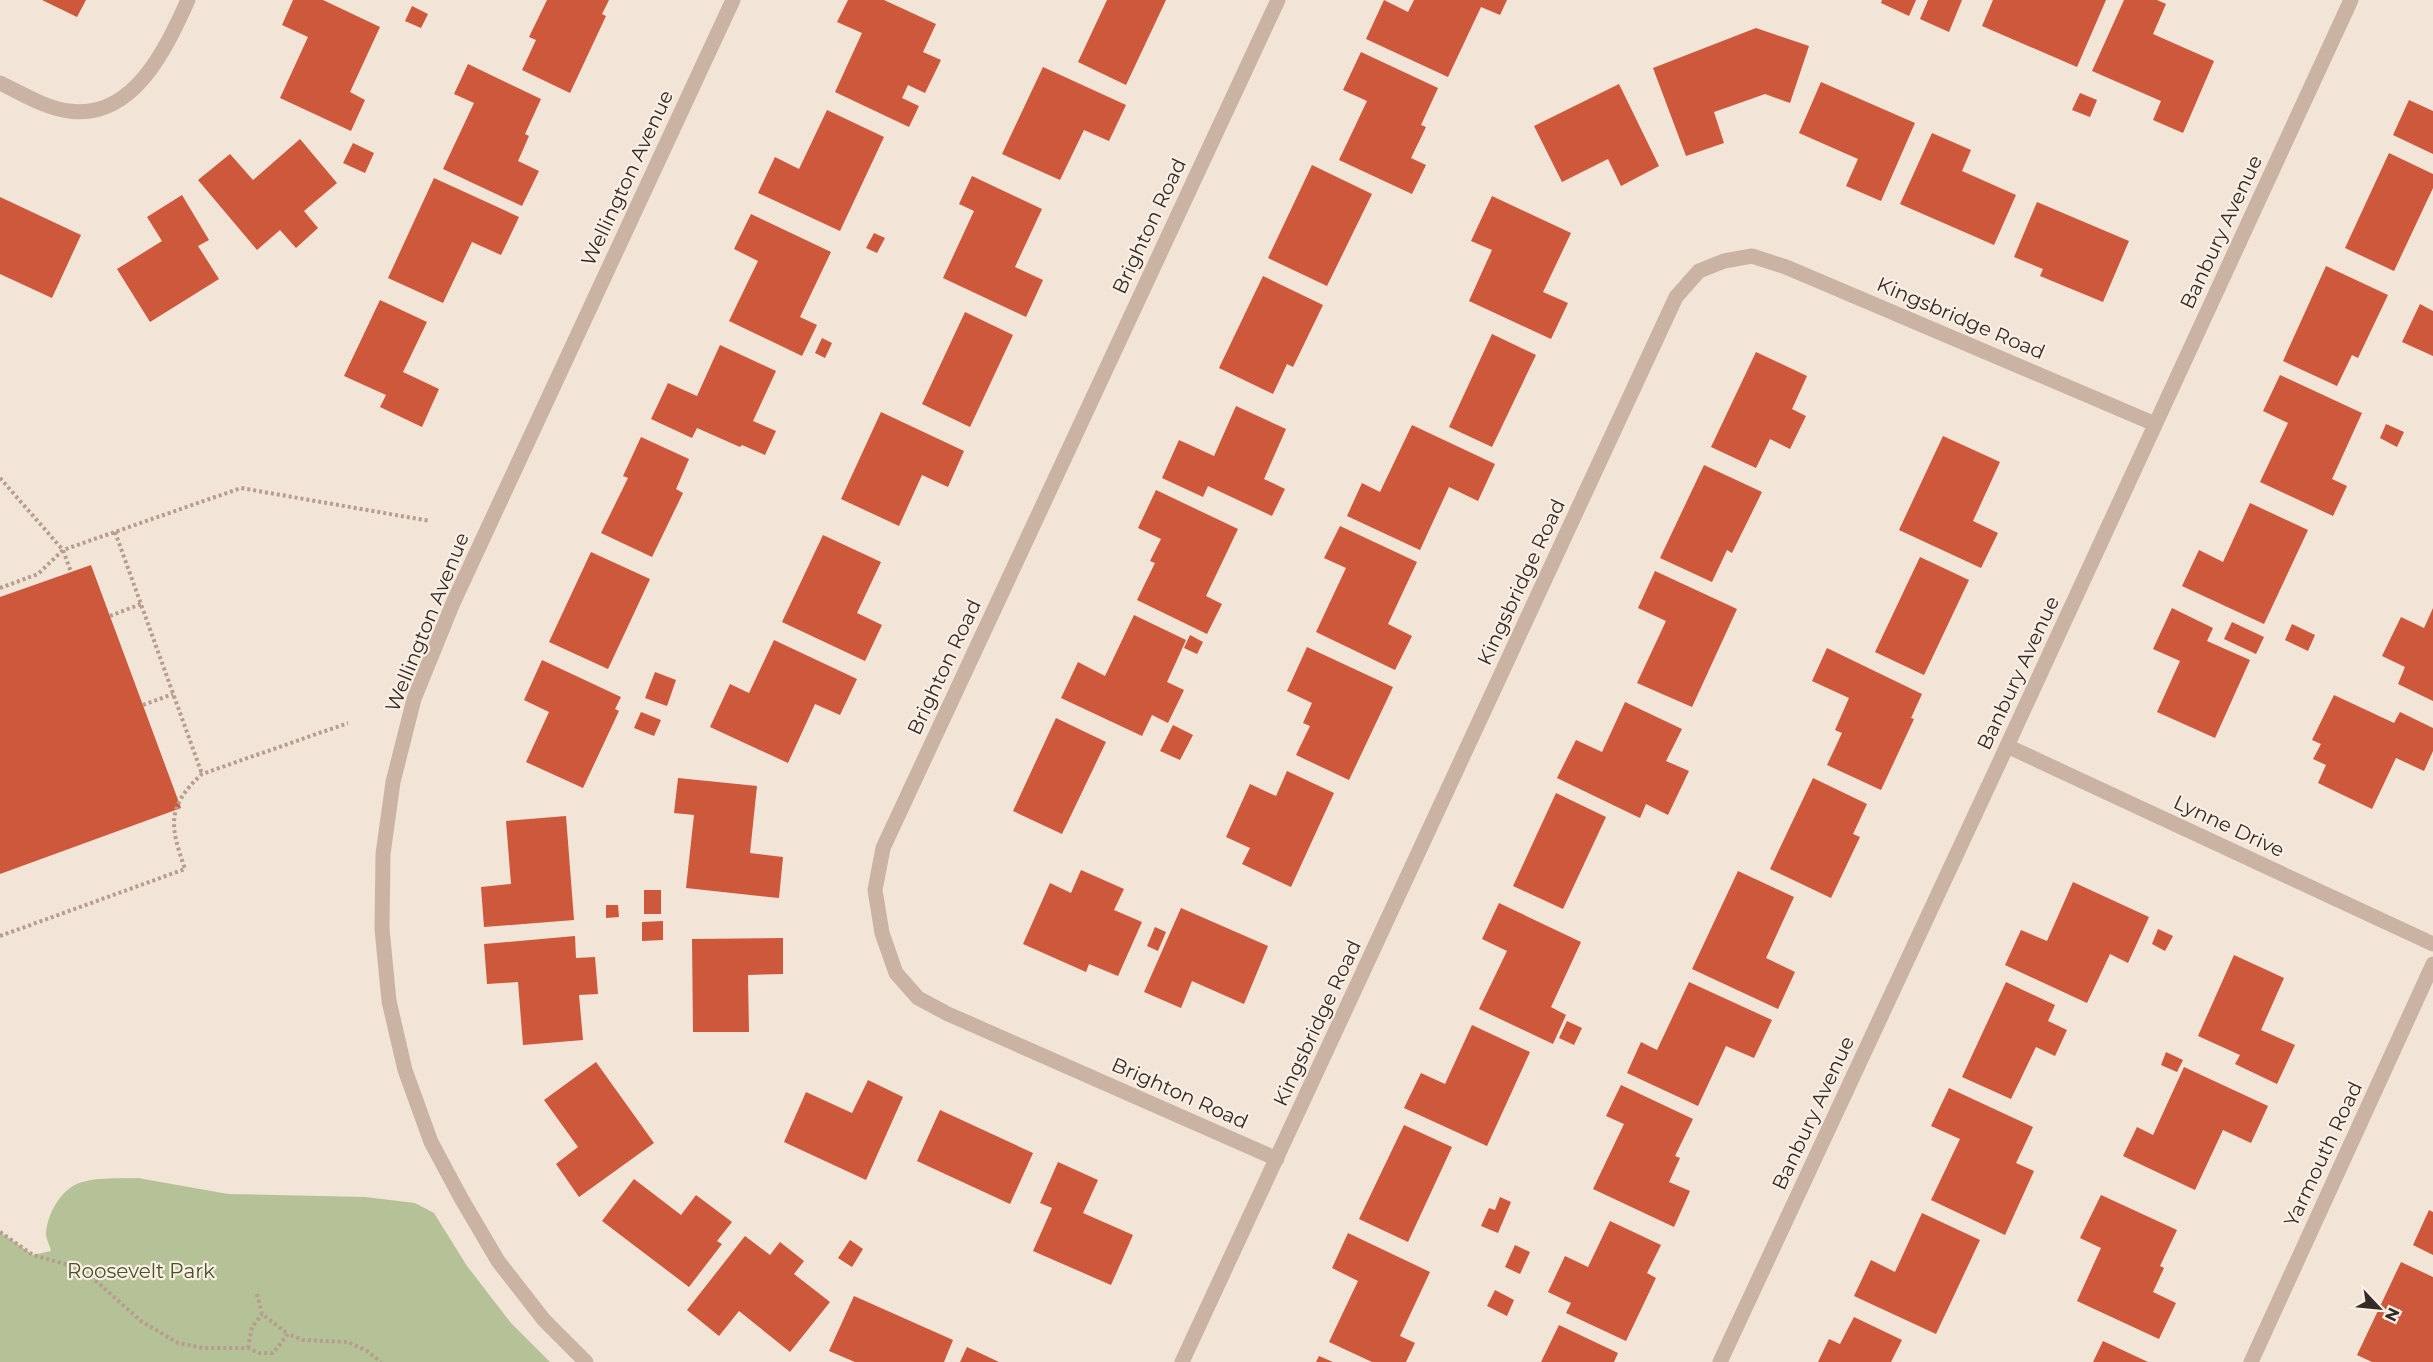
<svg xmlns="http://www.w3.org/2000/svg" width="2433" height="1362" font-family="Montserrat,sans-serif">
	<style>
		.green { fill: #b5c297 }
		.building { fill: #cd583b }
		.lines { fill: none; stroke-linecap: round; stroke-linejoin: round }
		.path { stroke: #b79d8d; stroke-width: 4; stroke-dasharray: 3 3; stroke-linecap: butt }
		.street { stroke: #cbb3a3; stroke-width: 15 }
		.labels { text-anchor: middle; stroke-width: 4.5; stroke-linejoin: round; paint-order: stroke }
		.street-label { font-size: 20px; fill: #352a25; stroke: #faefe4 }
		.park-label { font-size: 20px; fill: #465528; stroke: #faefe4 }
	</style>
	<rect width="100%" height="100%" fill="#f2e4d7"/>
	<!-- green -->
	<path class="green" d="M 138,1178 L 228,1194 L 365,1197 L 415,1203 L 434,1213 L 467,1266 L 511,1323 L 550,1362 L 0,1362 L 0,1232 L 33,1255 L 51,1251 C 50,1246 46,1239 46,1234 C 47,1216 58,1195 73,1186 C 90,1176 118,1179 138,1178 Z"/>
	<!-- building -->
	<path class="building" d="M 42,0 L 86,0 L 77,17 Z
		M 293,0 L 323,0 L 380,27 L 350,92 L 365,100 L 351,131 L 280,98 L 308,37 L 282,25 Z
		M 547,0 L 609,0 L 602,14 L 606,16 L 570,93 L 522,70 L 536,40 L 529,37 Z
		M 848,0 L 884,0 L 936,24 L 923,52 L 941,60 L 925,93 L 908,85 L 902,98 L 919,106 L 909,127 L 835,92 L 862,33 L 837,22 Z
		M 1107,0 L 1166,0 L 1126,85 L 1078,62 Z
		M 1384,0 L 1408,12 L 1414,0 L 1507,0 L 1500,15 L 1481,7 L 1448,77 L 1366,39 Z
		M 1882,0 L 1916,0 L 1909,16 L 1881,3 Z
		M 1928,0 L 1962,0 L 1949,32 L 1920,19 Z
		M 1993,0 L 2106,0 L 2077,67 L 1982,26 Z
		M 2124,0 L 2157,0 L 2166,4 L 2153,34 L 2214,61 L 2183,133 L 2153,120 L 2161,101 L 2092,71 Z
		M 412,6 L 428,14 L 421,28 L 405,21 Z
		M 1756,28 L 1809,46 L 1790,103 L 1765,94 L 1714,112 L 1724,143 L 1686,156 L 1653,68 Z
		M 1361,52 L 1438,88 L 1421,125 L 1426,127 L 1411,158 L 1426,165 L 1412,194 L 1339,160 L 1367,101 L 1343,90 Z
		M 468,64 L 541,99 L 525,134 L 529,136 L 518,161 L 539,171 L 522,206 L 443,169 L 474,103 L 454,94 Z
		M 1043,67 L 1126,105 L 1109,141 L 1084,130 L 1060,180 L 1002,154 Z
		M 1821,82 L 1915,123 L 1881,201 L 1846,186 L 1858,159 L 1799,133 Z
		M 1619,84 L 1659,166 L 1621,186 L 1608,159 L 1562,182 L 1534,126 Z
		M 2080,93 L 2097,100 L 2090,117 L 2072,110 Z
		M 2409,100 L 2433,111 L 2433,154 L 2393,135 Z
		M 827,110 L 884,137 L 840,231 L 758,193 L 775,157 L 799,169 Z
		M 1932,133 L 1971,150 L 1962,171 L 2016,195 L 1994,245 L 1900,204 Z
		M 300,139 L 337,183 L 304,211 L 318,228 L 296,248 L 280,230 L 257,250 L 198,180 L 230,154 L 253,180 Z
		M 353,143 L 374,153 L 365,173 L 343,163 Z
		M 2389,153 L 2433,174 L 2433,188 L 2394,271 L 2345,248 Z
		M 1312,165 L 1372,194 L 1327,286 L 1268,258 Z
		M 972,176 L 1042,209 L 1015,267 L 1043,280 L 1026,317 L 943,278 L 974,211 L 959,204 Z
		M 434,178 L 519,217 L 501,255 L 472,242 L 443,303 L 388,278 Z
		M 182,195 L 209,240 L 198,246 L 219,279 L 150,322 L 117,269 L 162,241 L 147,217 Z
		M 1492,196 L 1571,233 L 1543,292 L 1568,303 L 1551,339 L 1469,301 L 1492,250 L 1471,241 Z
		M 0,197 L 81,235 L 52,298 L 0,274 Z
		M 2037,202 L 2129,241 L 2103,302 L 2040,276 L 2043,269 L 2014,257 Z
		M 751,214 L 831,252 L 800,317 L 817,325 L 802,356 L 729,321 L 758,261 L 734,249 Z
		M 874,233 L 885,238 L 877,253 L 866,248 Z
		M 2326,266 L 2388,295 L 2358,358 L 2352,355 L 2337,386 L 2283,361 Z
		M 1263,276 L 1323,305 L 1293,367 L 1287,364 L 1273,394 L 1219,368 Z
		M 380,300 L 427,322 L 403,372 L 439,389 L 422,427 L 380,407 L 386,395 L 344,376 Z
		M 2420,304 L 2433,311 L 2433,356 L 2402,342 Z
		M 965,312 L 1013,335 L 970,427 L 922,404 Z
		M 1492,334 L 1536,355 L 1492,447 L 1449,427 Z
		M 822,338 L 832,343 L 825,358 L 815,353 Z
		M 720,345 L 776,371 L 753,421 L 776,431 L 765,455 L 742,445 L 740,447 L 697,428 L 692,438 L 651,419 L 668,383 L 697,396 Z
		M 1756,352 L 1807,376 L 1792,409 L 1806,416 L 1790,449 L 1770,439 L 1756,468 L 1711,447 Z
		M 2280,375 L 2362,413 L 2332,479 L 2347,486 L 2333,516 L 2260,482 L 2288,423 L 2263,411 Z
		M 1236,406 L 1286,429 L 1264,479 L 1285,489 L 1272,516 L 1208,486 L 1203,497 L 1162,478 L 1179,440 L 1214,456 Z
		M 881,412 L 964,451 L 948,487 L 922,475 L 899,526 L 841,499 Z
		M 2386,424 L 2404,432 L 2397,447 L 2380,438 Z
		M 1412,425 L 1495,464 L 1478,501 L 1449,487 L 1420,550 L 1347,516 L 1362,483 L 1380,492 Z
		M 1943,436 L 2000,462 L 1973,521 L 1998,533 L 1981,568 L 1899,530 Z
		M 641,437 L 689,459 L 676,489 L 683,493 L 652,557 L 601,533 L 628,478 L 623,476 Z
		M 1704,465 L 1762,492 L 1732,553 L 1727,550 L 1712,582 L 1660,558 Z
		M 1156,490 L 1238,529 L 1206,596 L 1222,604 L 1207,634 L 1137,600 L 1155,563 L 1150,561 L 1161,539 L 1138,528 Z
		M 2250,503 L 2308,530 L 2264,624 L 2182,586 L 2199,550 L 2223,562 Z
		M 1340,526 L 1417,562 L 1388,624 L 1412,636 L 1395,670 L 1316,632 L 1346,568 L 1324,558 Z
		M 823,535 L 881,562 L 857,613 L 882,625 L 865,661 L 782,622 Z
		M 591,552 L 650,579 L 608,669 L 549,642 Z
		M 1920,557 L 1969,580 L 1924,675 L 1875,652 Z
		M 91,565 L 181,808 L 0,874 L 0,597 Z
		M 1655,571 L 1737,609 L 1692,707 L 1637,683 L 1666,621 L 1638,608 Z
		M 2172,608 L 2213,628 L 2207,641 L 2250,660 L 2215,738 L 2157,712 L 2180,661 L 2153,649 Z
		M 2433,608 L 2433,701 L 2398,684 L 2405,667 L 2382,656 L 2401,617 L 2424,628 Z
		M 1134,615 L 1186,640 L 1167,682 L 1184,690 L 1168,723 L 1152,715 L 1142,736 L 1061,698 L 1078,662 L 1105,676 Z
		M 2232,622 L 2264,637 L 2256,654 L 2224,639 Z
		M 2292,624 L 2315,635 L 2308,651 L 2285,640 Z
		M 1190,635 L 1203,642 L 1197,654 L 1184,648 Z
		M 774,640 L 857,679 L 840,715 L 815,704 L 788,763 L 710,727 L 730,684 L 749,693 Z
		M 1307,647 L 1393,687 L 1349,780 L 1296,755 L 1310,726 L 1303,723 L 1312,703 L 1287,691 Z
		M 1827,648 L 1922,694 L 1911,718 L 1914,719 L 1881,790 L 1827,765 L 1842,733 L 1835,730 L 1849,698 L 1812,681 Z
		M 542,660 L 621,697 L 615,709 L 619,711 L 583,788 L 526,762 L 549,712 L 524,700 Z
		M 655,672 L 676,680 L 667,706 L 645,698 Z
		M 2334,695 L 2394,723 L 2400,712 L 2433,728 L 2433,751 L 2424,771 L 2396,758 L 2372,809 L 2318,783 L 2326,765 L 2313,759 L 2321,744 L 2312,740 Z
		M 1625,702 L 1682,729 L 1666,761 L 1689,771 L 1668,815 L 1646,804 L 1640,818 L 1557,778 L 1576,740 L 1602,752 Z
		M 641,712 L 661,720 L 654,736 L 634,728 Z
		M 1056,718 L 1106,742 L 1062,834 L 1013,811 Z
		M 1173,725 L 1193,735 L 1180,760 L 1160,751 Z
		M 1287,771 L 1334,793 L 1291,887 L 1242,864 L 1250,848 L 1226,837 L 1250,784 L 1276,796 Z
		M 678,778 L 757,786 L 750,853 L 783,857 L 779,898 L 686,888 L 694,815 L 674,813 Z
		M 1813,778 L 1867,804 L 1853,834 L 1860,837 L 1831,898 L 1770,869 Z
		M 1556,793 L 1606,817 L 1563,909 L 1513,886 Z
		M 566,816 L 574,920 L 484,927 L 481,887 L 511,884 L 506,821 Z
		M 1081,870 L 1124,889 L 1114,910 L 1142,922 L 1118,976 L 1089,964 L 1086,972 L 1023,944 L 1050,883 L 1071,893 Z
		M 1738,871 L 1794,897 L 1766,958 L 1795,972 L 1778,1009 L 1692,969 Z
		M 2073,882 L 2149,917 L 2128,963 L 2110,954 L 2087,1003 L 2005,965 L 2021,930 L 2047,941 Z
		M 644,890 L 661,890 L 661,914 L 644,914 Z
		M 1499,903 L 1581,942 L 1551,1007 L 1566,1015 L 1553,1044 L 1479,1009 L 1507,951 L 1482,939 Z
		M 606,905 L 618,905 L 619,917 L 606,918 Z
		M 1181,908 L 1268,946 L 1244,1004 L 1192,981 L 1181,1008 L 1144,992 Z
		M 663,921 L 663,940 L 642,941 L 642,922 Z
		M 1155,927 L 1166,932 L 1158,951 L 1147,946 Z
		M 2158,929 L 2173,936 L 2165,951 L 2152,944 Z
		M 575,936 L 576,958 L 595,957 L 598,994 L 579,995 L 583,1040 L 523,1045 L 518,982 L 487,984 L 484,944 Z
		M 783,938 L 783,974 L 748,975 L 749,1032 L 693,1032 L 692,939 Z
		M 2234,955 L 2284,978 L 2261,1030 L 2295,1045 L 2277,1084 L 2235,1064 L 2240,1055 L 2198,1036 Z
		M 1689,982 L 1772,1020 L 1754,1058 L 1726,1046 L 1698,1106 L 1627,1073 L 1641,1042 L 1657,1050 Z
		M 2006,982 L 2055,1005 L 2048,1021 L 2067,1030 L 2055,1056 L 2036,1047 L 2011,1099 L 1962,1077 Z
		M 1567,1021 L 1582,1028 L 1574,1045 L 1559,1038 Z
		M 1472,1025 L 1530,1052 L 1487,1146 L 1404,1108 L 1421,1073 L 1445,1084 Z
		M 2166,1052 L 2183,1060 L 2177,1072 L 2161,1065 Z
		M 596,1062 L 654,1143 L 579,1197 L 556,1164 L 578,1147 L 544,1100 Z
		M 2184,1067 L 2268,1106 L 2251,1143 L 2223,1130 L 2195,1190 L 2123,1156 L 2137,1127 L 2153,1135 Z
		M 868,1080 L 903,1097 L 866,1180 L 784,1142 L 806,1092 L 852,1113 Z
		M 1621,1085 L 1693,1119 L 1675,1156 L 1680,1158 L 1669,1182 L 1690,1191 L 1674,1227 L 1593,1189 L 1624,1124 L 1606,1116 Z
		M 1949,1088 L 2033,1127 L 2016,1163 L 2034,1171 L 2005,1235 L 1931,1200 L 1960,1139 L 1931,1126 Z
		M 940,1110 L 1033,1153 L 1010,1204 L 917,1161 Z
		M 1404,1125 L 1452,1147 L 1408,1242 L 1359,1219 Z
		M 1058,1162 L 1098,1180 L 1083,1213 L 1133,1235 L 1111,1285 L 1033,1251 L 1052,1208 L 1040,1203 Z
		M 634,1179 L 681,1215 L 696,1195 L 732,1222 L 717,1241 L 722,1244 L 689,1287 L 602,1221 Z
		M 2101,1195 L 2177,1230 L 2160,1266 L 2164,1268 L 2153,1292 L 2176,1303 L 2159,1339 L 2077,1301 L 2101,1248 L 2080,1238 Z
		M 1500,1197 L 1511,1202 L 1498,1233 L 1481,1226 L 1489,1208 L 1495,1210 Z
		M 2429,1210 L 2433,1212 L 2433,1255 L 2413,1245 Z
		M 1922,1213 L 1980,1240 L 1936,1334 L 1854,1296 L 1871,1260 L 1895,1272 Z
		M 1610,1221 L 1661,1245 L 1647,1273 L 1656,1278 L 1626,1341 L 1566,1313 L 1571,1303 L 1548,1292 L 1565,1256 L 1588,1267 Z
		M 1348,1233 L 1430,1272 L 1400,1336 L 1415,1343 L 1406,1362 L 1372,1362 L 1329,1342 L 1358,1281 L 1332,1268 Z
		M 745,1236 L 770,1255 L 780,1242 L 804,1261 L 794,1274 L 830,1302 L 790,1352 L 739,1311 L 719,1336 L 687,1310 Z
		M 850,1240 L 863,1249 L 852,1267 L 838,1258 Z
		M 1515,1245 L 1530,1252 L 1520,1274 L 1505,1267 Z
		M 2401,1262 L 2433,1277 L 2433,1362 L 2372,1362 L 2357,1355 Z
		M 1495,1290 L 1514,1300 L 1507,1316 L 1487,1306 Z
		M 854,1296 L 953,1340 L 944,1362 L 855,1362 L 829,1351 Z
		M 1854,1317 L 1902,1340 L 1891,1362 L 1818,1362 L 1829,1339 L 1840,1344 Z
		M 1559,1325 L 1618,1353 L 1614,1362 L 1541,1362 Z
		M 2103,1341 L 2148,1362 L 2093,1362 Z
		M 967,1347 L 999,1362 L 960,1362 Z
		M 1319,1356 L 1333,1362 L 1316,1362 Z"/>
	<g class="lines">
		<!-- path -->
		<path class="path" d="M 0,478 L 63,550 L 71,572
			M 115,532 L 202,774
			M 0,588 L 38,574 L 63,550 L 241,488 L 430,521
			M 110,616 L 141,604
			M 143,705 L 173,694
			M 0,936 L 185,869 C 170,826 166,807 202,774 L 348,723
			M 0,1232 L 33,1255 L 72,1266 L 97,1282 L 141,1321 L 178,1343 L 204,1348 L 248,1348 L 259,1353 L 273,1353 L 288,1334 L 303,1340 L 348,1342 L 367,1351 L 381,1362
			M 257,1294 L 262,1314 L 288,1334
			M 248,1348 L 252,1327 L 262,1314"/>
		<!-- street -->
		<path class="street" d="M 0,83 C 21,93 45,108 69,111 C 133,120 166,49 188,0
			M 2007,746 L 2433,944
			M 1277,1159 L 948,1014 L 918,998 L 896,973 L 882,933 L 875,890 L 883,848 L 1278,0
			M 586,1362 L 544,1320 L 498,1261 L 461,1198 L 431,1142 L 405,1070 L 389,1001 L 382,929 L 383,854 L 393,782 L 414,699 L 453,603 L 733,0
			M 1182,1362 L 1676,297 L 1699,271 L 1724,261 L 1752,256 L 1786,267 L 2155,424
			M 1720,1362 L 2007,746 L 2351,0
			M 2251,1362 L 2433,964"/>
	</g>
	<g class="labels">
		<!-- street labels -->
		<g class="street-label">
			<text transform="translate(627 178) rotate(-65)" y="7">Wellington Avenue</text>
			<text transform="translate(1149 226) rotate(-65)" y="7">Brighton Road</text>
			<text transform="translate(2221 232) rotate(-65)" y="7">Banbury Avenue</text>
			<text transform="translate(1961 318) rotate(23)" y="7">Kingsbridge Road</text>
			<text transform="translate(1521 582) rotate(-65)" y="7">Kingsbridge Road</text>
			<text transform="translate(427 622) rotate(-68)" y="7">Wellington Avenue</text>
			<text transform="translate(944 667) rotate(-65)" y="7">Brighton Road</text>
			<text transform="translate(2018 673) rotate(-65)" y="7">Banbury Avenue</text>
			<text transform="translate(2229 826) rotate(25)" y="7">Lynne Drive</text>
			<text transform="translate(1317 1023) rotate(-65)" y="7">Kingsbridge Road</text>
			<text transform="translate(1180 1093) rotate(24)" y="7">Brighton Road</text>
			<text transform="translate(1813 1113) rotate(-65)" y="7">Banbury Avenue</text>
			<text transform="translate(2323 1154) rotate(-65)" y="7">Yarmouth Road</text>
		</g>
		<!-- park labels -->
		<g class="park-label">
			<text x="141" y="1278">Roosevelt Park</text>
		</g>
	</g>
	<!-- north arrow -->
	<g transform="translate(2379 1308) rotate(116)" stroke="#faefe4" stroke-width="4.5" paint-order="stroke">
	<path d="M0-4.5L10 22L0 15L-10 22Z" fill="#352a25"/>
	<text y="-9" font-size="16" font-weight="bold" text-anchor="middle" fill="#352a25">N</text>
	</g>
</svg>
